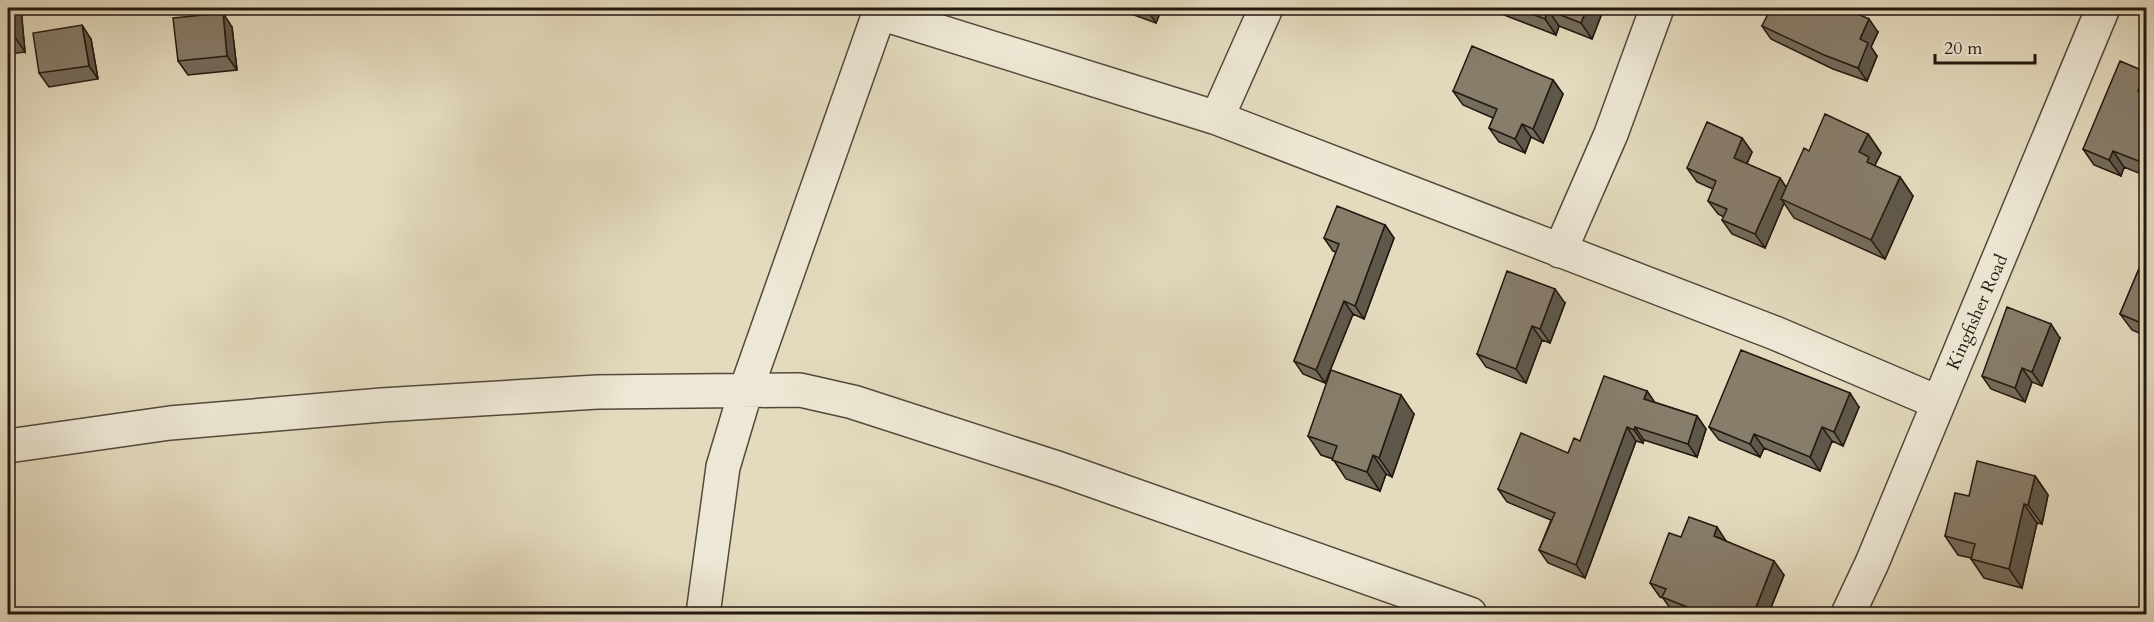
<svg xmlns="http://www.w3.org/2000/svg" width="2154" height="622" font-family="Cardo,serif">
	<style>
		.lines { fill: none; stroke-linecap: round; stroke-linejoin: round }
		.minor-casing { stroke: #53493b; stroke-width: 36 }
		.minor { stroke: #ede8d5; stroke-width: 33 }
		.wall { fill: #746c5c; stroke: #23180f; stroke-width: 1.5 }
		.shaded-wall { fill: #5e584b; stroke: #23180f; stroke-width: 1.5 }
		.building { fill: #877d6b; stroke: #23180f; stroke-width: 1.5 }
		.labels { text-anchor: middle; stroke-width: 6; stroke-linejoin: round; paint-order: stroke }
		.street-label { font-size: 18px; fill: #23180f; stroke: #ede8d5 }
	</style>
	<rect width="100%" height="100%" fill="#e4dbbf"/>
	<filter id="stains"><feTurbulence type="fractalNoise" baseFrequency=".00333" numOctaves="4"/><feColorMatrix values="0 0 0 0 .2 0 0 0 0 .09 0 0 0 0 .02 0 0 0 .5 -.17"/></filter>
	<radialGradient id="worn" r=".72"><stop offset=".6" stop-color="#630" stop-opacity="0"/><stop offset="1" stop-color="#630" stop-opacity=".3"/></radialGradient>
	<g class="lines">
		<!-- minor casing -->
		<g class="minor-casing">
			<path id="minor" d="M 880,13 L 1217,118 L 1775,333 L 1937,402
				M 1217,118 L 1266,8
				M 1560,251 L 1611,134 L 1657,8
				M 8,446 L 170,423 L 382,405 L 597,392 L 800,390 L 853,402 L 1060,469 L 1470,614
				M 703,614 L 723,467 L 746,390 L 881,8
				M 1848,614 L 1872,563 L 2103,8"/>
		</g>
		<!-- minor -->
		<use href="#minor" class="minor"/>
	</g>
	<!-- wall -->
	<path class="wall" d="M 8,8 L 21,8 L 25,52 L 8,54 Z
		M 1115,8 L 1162,8 L 1156,23 Z
		M 1486,8 L 1604,8 L 1592,39 L 1559,26 L 1556,35 Z
		M 1762,26 L 1878,32 L 1871,47 L 1877,56 L 1867,81 L 1833,69 L 1771,39 Z
		M 232,27 L 237,70 L 188,75 L 178,61 Z
		M 91,39 L 98,79 L 49,87 L 39,73 Z
		M 2146,73 L 2146,176 L 2124,167 L 2121,176 L 2094,165 L 2083,149 Z
		M 1553,80 L 1563,94 L 1543,143 L 1531,137 L 1525,153 L 1499,142 L 1489,128 L 1493,118 L 1463,105 L 1453,91 Z
		M 1868,134 L 1881,153 L 1875,165 L 1876,167 L 1900,177 L 1913,196 L 1885,259 L 1794,218 L 1784,203 L 1765,248 L 1732,234 L 1722,220 L 1724,217 L 1718,214 L 1708,201 L 1713,189 L 1697,182 L 1687,168 L 1742,138 L 1752,152 L 1747,164 L 1780,178 L 1786,187 Z
		M 1385,225 L 1394,238 L 1364,319 L 1353,314 L 1325,383 L 1303,374 L 1294,361 L 1336,252 L 1333,251 L 1324,238 Z
		M 2146,252 L 2146,336 L 2132,330 L 2120,314 Z
		M 1565,303 L 1550,343 L 1542,340 L 1526,383 L 1486,367 L 1477,354 Z
		M 2060,338 L 2042,386 L 2032,382 L 2025,402 L 1991,389 L 1982,376 Z
		M 1647,391 L 1654,402 L 1697,416 L 1706,429 L 1697,457 L 1644,440 L 1643,443 L 1636,441 L 1585,578 L 1548,563 L 1539,550 L 1551,520 L 1507,502 L 1498,489 L 1568,453 L 1580,441 Z
		M 1859,407 L 1843,446 L 1832,441 L 1820,471 L 1764,448 L 1760,457 L 1719,440 L 1709,427 Z
		M 1414,414 L 1392,477 L 1386,474 L 1380,491 L 1346,479 L 1333,459 L 1321,455 L 1308,436 Z
		M 2035,476 L 2048,495 L 2042,524 L 2037,523 L 2022,588 L 1984,578 L 1971,559 L 1971,558 L 1958,555 L 1945,536 L 1969,496 Z
		M 1681,537 L 1726,541 L 1784,575 L 1768,615 L 1680,615 L 1672,611 L 1663,598 L 1660,597 L 1650,583 Z"/>
	<!-- shaded-wall -->
	<path class="shaded-wall" d="M 10,8 L 21,8 L 25,52 L 12,33 Z
		M 1149,8 L 1162,8 L 1156,23 L 1147,10 Z
		M 1587,8 L 1604,8 L 1592,39 L 1581,23 Z
		M 1548,10 L 1559,26 L 1556,35 L 1545,19 Z
		M 223,13 L 232,27 L 237,70 L 227,56 Z
		M 1869,19 L 1878,32 L 1871,47 L 1877,56 L 1867,81 L 1858,68 L 1860,39 Z
		M 82,25 L 91,39 L 98,79 L 89,66 Z
		M 2146,72 L 2146,104 L 2138,91 Z
		M 1553,80 L 1563,94 L 1543,143 L 1533,129 Z
		M 1522,124 L 1531,137 L 1525,153 L 1515,139 Z
		M 1868,134 L 1881,153 L 1875,165 L 1883,176 L 1880,181 L 1859,152 Z
		M 1742,138 L 1752,152 L 1743,171 L 1734,158 Z
		M 2113,151 L 2124,167 L 2121,176 L 2109,160 Z
		M 1900,177 L 1913,196 L 1885,259 L 1871,240 Z
		M 1780,178 L 1789,192 L 1781,199 L 1784,203 L 1765,248 L 1755,234 Z
		M 1385,225 L 1394,238 L 1364,319 L 1355,306 Z
		M 1555,289 L 1565,303 L 1550,343 L 1540,329 Z
		M 1344,301 L 1353,314 L 1325,383 L 1316,370 Z
		M 2051,324 L 2060,338 L 2042,386 L 2032,372 Z
		M 1532,326 L 1542,340 L 1526,383 L 1516,369 Z
		M 2022,368 L 2032,382 L 2025,402 L 2015,388 Z
		M 1647,391 L 1656,404 L 1644,399 Z
		M 1850,393 L 1859,407 L 1843,446 L 1834,432 Z
		M 1401,395 L 1414,414 L 1392,477 L 1379,458 Z
		M 1697,416 L 1706,429 L 1697,457 L 1688,444 Z
		M 1627,427 L 1636,441 L 1585,578 L 1576,565 Z
		M 1635,427 L 1644,440 L 1643,443 L 1634,430 Z
		M 1822,427 L 1832,441 L 1820,471 L 1810,457 Z
		M 1754,434 L 1764,448 L 1760,457 L 1750,444 Z
		M 1373,455 L 1386,474 L 1380,491 L 1367,472 Z
		M 2035,476 L 2048,495 L 2042,524 L 2028,505 Z
		M 2024,504 L 2037,523 L 2022,588 L 2009,569 Z
		M 1717,527 L 1726,541 L 1714,536 Z
		M 1774,561 L 1784,575 L 1768,615 L 1753,615 Z"/>
	<!-- building -->
	<path class="building" d="M 8,8 L 10,8 L 12,33 L 8,34 Z
		M 1140,8 L 1149,8 L 1147,10 Z
		M 1516,8 L 1587,8 L 1581,23 L 1548,10 L 1545,19 Z
		M 1771,8 L 1844,8 L 1869,19 L 1860,39 L 1868,43 L 1858,68 L 1824,55 L 1762,26 Z
		M 223,13 L 227,56 L 178,61 L 173,18 Z
		M 82,25 L 89,66 L 39,73 L 33,33 Z
		M 1472,46 L 1553,80 L 1533,129 L 1522,124 L 1515,139 L 1489,128 L 1497,109 L 1453,91 Z
		M 2120,61 L 2146,72 L 2138,91 L 2146,95 L 2146,164 L 2113,151 L 2109,160 L 2083,149 Z
		M 1825,114 L 1868,134 L 1859,152 L 1869,157 L 1867,162 L 1900,177 L 1871,240 L 1781,199 L 1804,148 L 1809,151 Z
		M 1707,122 L 1742,138 L 1734,158 L 1780,178 L 1755,234 L 1722,220 L 1727,209 L 1708,201 L 1716,181 L 1687,168 Z
		M 1337,206 L 1385,225 L 1355,306 L 1344,301 L 1316,370 L 1294,361 L 1339,244 L 1324,238 Z
		M 2146,252 L 2146,325 L 2120,314 Z
		M 1507,271 L 1555,289 L 1540,329 L 1532,326 L 1516,369 L 1477,354 Z
		M 2007,307 L 2051,324 L 2032,372 L 2022,368 L 2015,388 L 1982,376 Z
		M 1741,350 L 1850,393 L 1834,432 L 1822,427 L 1810,457 L 1754,434 L 1750,444 L 1709,427 Z
		M 1331,370 L 1401,395 L 1379,458 L 1373,455 L 1367,472 L 1332,460 L 1337,446 L 1308,436 Z
		M 1604,376 L 1647,391 L 1644,399 L 1697,416 L 1688,444 L 1635,427 L 1634,430 L 1627,427 L 1576,565 L 1539,550 L 1555,513 L 1498,489 L 1521,433 L 1568,453 L 1574,438 L 1580,441 Z
		M 1977,461 L 2035,476 L 2028,505 L 2024,504 L 2009,569 L 1971,559 L 1975,544 L 1945,536 L 1955,493 L 1969,496 Z
		M 1689,517 L 1717,527 L 1714,536 L 1774,561 L 1753,615 L 1701,615 L 1702,613 L 1662,597 L 1666,589 L 1650,583 L 1669,533 L 1681,537 Z"/>
	<g class="labels">
		<!-- street labels -->
		<g class="street-label">
			<text transform="translate(1977 312) rotate(-66)" y="6">Kingfisher Road</text>
		</g>
	</g>
	<!-- margin -->
	<rect width="2154" height="622" fill="none" stroke="#e4dbbf" stroke-width="30"/>
	<rect x="9" y="9" width="2136" height="604" fill="none" stroke="#23180f" stroke-width="3"/>
	<rect x="15" y="15" width="2124" height="592" fill="none" stroke="#23180f" stroke-width="1.5"/>
	<!-- scale -->
	<path d="M1935 54v9h100v-9" fill="none" stroke="#23180f" stroke-width="3"/>
	<text x="1944" y="54" font-size="18" fill="#23180f" stroke="#ede8d5" stroke-width="4.5" paint-order="stroke">20 m</text>
	<rect width="100%" height="100%" filter="url(#stains)"/>
	<rect width="100%" height="100%" fill="url(#worn)"/>
</svg>
